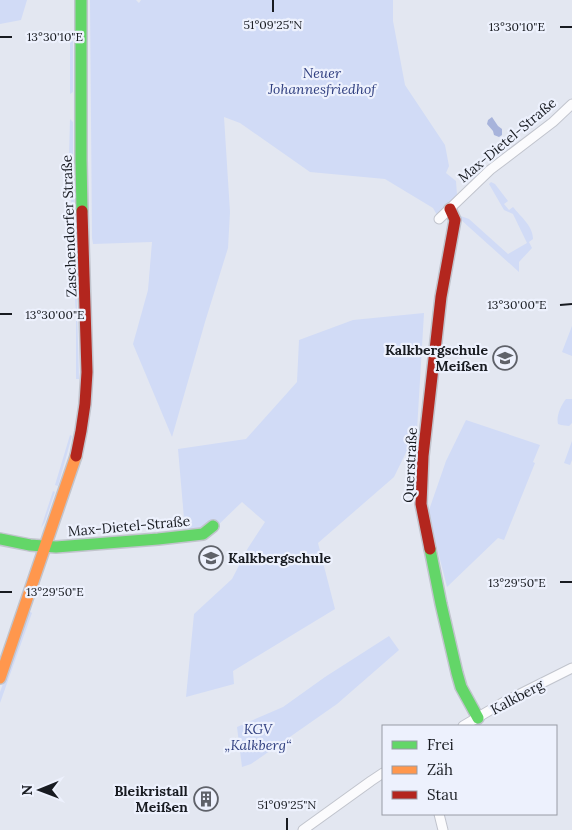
<svg xmlns="http://www.w3.org/2000/svg" width="572" height="830" font-family="Lora,serif">
	<style>
		.green { fill: #d1dbf6 }
		.water { fill: #a7b3db }
		.lines { fill: none; stroke-linecap: round; stroke-linejoin: round }
		.street-casing { stroke: #c1c4cd; stroke-width: 11 }
		.fast-casing { stroke: #c1c4cd; stroke-width: 14 }
		.slow-casing { stroke: #c1c4cd; stroke-width: 14 }
		.jam-casing { stroke: #c1c4cd; stroke-width: 14 }
		.street { stroke: #fbfbfd; stroke-width: 9 }
		.fast { stroke: #63d668; stroke-width: 11 }
		.slow { stroke: #ff974d; stroke-width: 11 }
		.jam { stroke: #b3261e; stroke-width: 11 }
		.ticks { fill: none; stroke: #181b21; stroke-width: 2 }
		.labels { text-anchor: middle; stroke-width: 4.5; stroke-linejoin: round; paint-order: stroke }
		.park-label { font-size: 14px; font-style: italic; fill: #314080; stroke: #edf1fd }
		.street-label { font-size: 14px; fill: #181b21; stroke: #edf1fd }
		.poi-label { font-size: 14px; font-weight: bold; fill: #181b21; stroke: #edf1fd; text-anchor: end }
		.ticks-label { font-size: 12px; text-anchor: middle; fill: #181b21; stroke: #edf1fd; stroke-width: 4.5; stroke-linejoin: round; paint-order: stroke }
	</style>
	<rect width="100%" height="100%" fill="#e3e7f1"/>
	<!-- green -->
	<path class="green" d="M 0,0 L 27,0 L 21,20 L 0,24 Z
		M 90,0 L 136,0 L 139,3 L 141,0 L 393,0 L 393,21 L 405,85 L 445,145 L 449,166 L 446,173 L 456,181 L 457,195 L 437,215 L 433,208 L 385,179 L 310,172 L 240,123 L 224,117 L 230,212 L 228,248 L 205,322 L 172,437 L 133,344 L 148,290 L 152,242 L 93,244 L 92,238 Z
		M 70,41 L 73,41 L 73,92 L 70,94 Z
		M 70,119 L 73,122 L 73,157 L 69,158 Z
		M 70,171 L 73,173 L 75,223 L 72,223 Z
		M 491,182 L 495,184 L 508,201 L 504,204 L 509,210 L 513,207 C 521,217 533,226 533,239 L 529,242 L 532,248 L 519,262 L 519,272 L 460,219 L 458,215 L 469,219 L 508,254 L 527,243 L 513,214 L 504,210 L 489,184 Z
		M 72,237 L 75,238 L 79,379 L 76,379 L 76,316 Z
		M 424,313 L 417,430 L 394,477 L 318,543 L 335,609 L 233,671 L 234,684 L 186,697 L 194,614 L 232,579 L 248,548 L 265,522 L 242,502 L 215,528 L 185,530 L 178,449 L 246,439 L 297,382 L 299,340 L 353,320 Z
		M 572,326 L 572,356 L 562,352 Z
		M 566,399 L 572,399 L 572,423 L 569,426 L 561,425 L 558,424 C 556,416 561,405 566,399 Z
		M 466,420 L 540,445 L 533,462 L 535,463 L 504,540 L 498,538 L 447,587 L 428,513 L 446,461 Z
		M 70,435 L 72,436 L 58,486 L 55,485 Z
		M 572,441 L 572,460 L 570,465 L 564,463 Z
		M 53,491 L 55,492 L 45,522 L 41,528 Z
		M 29,611 L 32,613 L 28,624 L 0,703 L 0,692 Z
		M 389,636 L 399,650 L 337,704 L 251,764 L 242,767 L 237,727 L 283,707 L 325,677 Z"/>
	<!-- water -->
	<path class="water" d="M 492,117 L 498,126 L 502,129 L 502,135 L 499,137 L 494,135 L 493,131 L 487,124 L 488,120 Z"/>
	<g class="lines">
		<!-- street casing -->
		<g class="street-casing">
			<path id="street" d="M 439,219 L 490,170 L 553,122 L 572,104
				M 463,726 L 504,702 L 572,668
				M 439,814 L 443,830
				M 303,830 L 371,781 L 383,773"/>
		</g>
		<!-- fast casing -->
		<g class="fast-casing">
			<path id="fast" d="M 81,0 L 81,160 L 82,211
				M 0,539 L 30,545 L 56,547 L 158,539 L 203,534 L 213,526
				M 430,549 L 441,604 L 457,673 L 461,687 L 478,718"/>
		</g>
		<!-- slow casing -->
		<g class="slow-casing">
			<path id="slow" d="M 0,678 L 76,456"/>
		</g>
		<!-- jam casing -->
		<g class="jam-casing">
			<path id="jam" d="M 76,456 L 81,431 L 85,404 L 87,372 L 82,211
				M 430,549 L 421,504 L 423,456 L 441,297 L 455,220 L 450,209"/>
		</g>
		<!-- street -->
		<use href="#street" class="street"/>
		<!-- fast -->
		<use href="#fast" class="fast"/>
		<!-- slow -->
		<use href="#slow" class="slow"/>
		<!-- jam -->
		<use href="#jam" class="jam"/>
	</g>
	<!-- ticks -->
	<path class="ticks" d="M 273,0 L 273,12M 560,27 L 572,27M 0,37 L 12,37M 560,305 L 572,304M 0,314 L 12,314M 560,582 L 572,582M 0,592 L 12,592M 287,818 L 287,830"/>
	<!-- icons -->
	<defs>
		<g id="school-ring" transform="scale(1.25)"><circle r="9.5" fill="#edf1fd" stroke="#5f626a" stroke-width="1.5"/><path d="M0-5L7-2L0 1L-7-2ZM-4 1L0 2.5L4 1V4Q0 6-4 4Z" fill="#5f626a"/></g>
		<g id="building-ring" transform="scale(1.25)"><circle r="9.5" fill="#edf1fd" stroke="#5f626a" stroke-width="1.5"/><path d="M-4-6H4V6H1V3H-1V6H-4ZM-2.5-4.3h1.7v1.8h-1.7ZM.8-4.3h1.7v1.8H.8ZM-2.5-1h1.7V.8h-1.7ZM.8-1h1.7V.8H.8Z" fill="#5f626a"/></g>
	</defs>
	<g fill-rule="evenodd">
		<use href="#school-ring" x="505" y="358"/>
		<use href="#school-ring" x="211" y="558"/>
		<use href="#building-ring" x="206" y="799"/>
	</g>
	<g class="labels">
		<!-- park labels -->
		<g class="park-label">
			<text x="322" y="78">Neuer<tspan x="322" dy="16">Johannesfriedhof</tspan></text>
			<text x="258" y="734">KGV<tspan x="258" dy="16">„Kalkberg“</tspan></text>
		</g>
		<!-- street labels -->
		<g class="street-label">
			<text transform="translate(507 140) rotate(-40)" y="5">Max-Dietel-Straße</text>
			<text transform="translate(69 226) rotate(-92)" y="5">Zaschendorfer Straße</text>
			<text transform="translate(410 465) rotate(-87)" y="5">Querstraße</text>
			<text transform="translate(129 526) rotate(-5)" y="5">Max-Dietel-Straße</text>
			<text transform="translate(517 697) rotate(-28)" y="5">Kalkberg</text>
		</g>
		<!-- poi labels -->
		<g class="poi-label">
			<text x="488" y="355">Kalkbergschule<tspan x="488" dy="16">Meißen</tspan></text>
			<text x="228" y="563" text-anchor="start">Kalkbergschule</text>
			<text x="188" y="796">Bleikristall<tspan x="188" dy="16">Meißen</tspan></text>
		</g>
	</g>
	<g class="ticks-label">
		<text x="273" y="29">51°09'25"N</text>
		<text x="517" y="31">13°30'10"E</text>
		<text x="55" y="41">13°30'10"E</text>
		<text x="517" y="309">13°30'00"E</text>
		<text x="55" y="319">13°30'00"E</text>
		<text x="517" y="587">13°29'50"E</text>
		<text x="55" y="596">13°29'50"E</text>
		<text x="287" y="809">51°09'25"N</text>
	</g>
	<!-- legend -->
	<rect x="382" y="725" width="175" height="90" fill="#edf1fd" stroke="#989ba5"/>
	<rect x="392" y="741" width="25" height="8" fill="#63d668" stroke="#989ba5"/>
	<text x="427" y="750" font-size="15" fill="#181b21">Frei</text>
	<rect x="392" y="766" width="25" height="8" fill="#ff974d" stroke="#989ba5"/>
	<text x="427" y="775" font-size="15" fill="#181b21">Zäh</text>
	<rect x="392" y="791" width="25" height="8" fill="#b3261e" stroke="#989ba5"/>
	<text x="427" y="800" font-size="15" fill="#181b21">Stau</text>
	<!-- north arrow -->
	<g transform="translate(40 790) rotate(269)" stroke="#edf1fd" stroke-width="4" paint-order="stroke">
	<path d="M0-4L9 19L0 12L-9 19Z" fill="#181b21"/>
	<text y="-8" font-size="14" font-weight="bold" text-anchor="middle" fill="#181b21">N</text>
	</g>
</svg>
